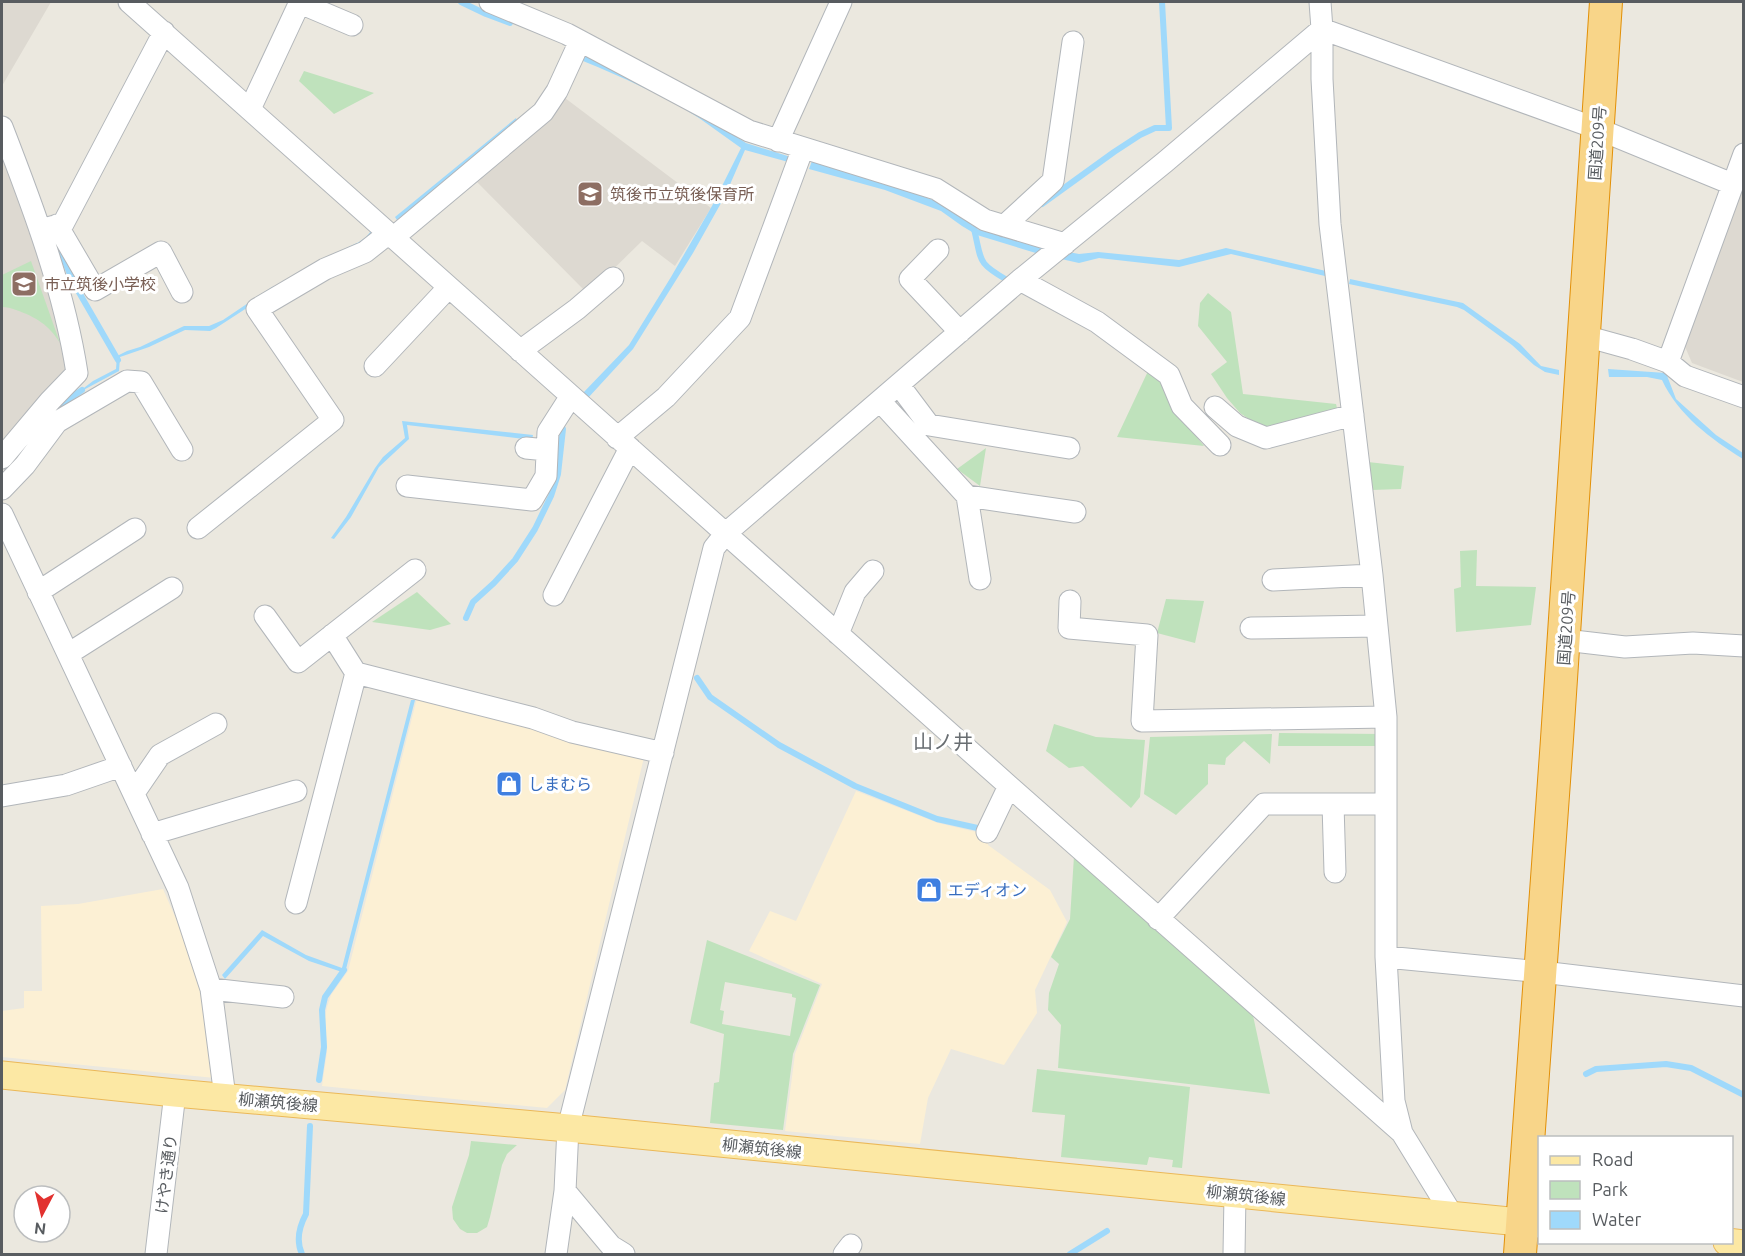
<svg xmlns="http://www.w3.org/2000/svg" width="1745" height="1256" font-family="Ubuntu,'Noto Sans JP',sans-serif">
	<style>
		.commercial { fill: #fcf0d4 }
		.education { fill: #ddd9d1 }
		.green { fill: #bfe2bc; fill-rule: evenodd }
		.water { fill: #9fd9fb }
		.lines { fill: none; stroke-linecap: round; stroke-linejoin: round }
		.stream { stroke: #9fd9fb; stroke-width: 6 }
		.minor-casing { stroke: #b2b6ba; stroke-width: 23 }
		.major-casing { stroke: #ebb858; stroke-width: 29 }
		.highway-casing { stroke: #e29008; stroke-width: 34 }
		.minor { stroke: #fff; stroke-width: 21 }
		.major { stroke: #fce8a4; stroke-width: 27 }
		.highway { stroke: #f8d589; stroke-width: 32 }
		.labels { text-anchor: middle; stroke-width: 6; stroke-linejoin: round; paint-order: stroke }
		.street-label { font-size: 16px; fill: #585c60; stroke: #fff }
		.education-label { font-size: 16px; fill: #785e54; stroke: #fff; text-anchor: start }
		.shop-label { font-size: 16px; fill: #366cbe; stroke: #fff; text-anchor: start }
		.quarter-label { font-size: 20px; fill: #696e72; stroke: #fff }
	</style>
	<rect width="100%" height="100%" fill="#ebe8df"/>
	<!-- commercial -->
	<path class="commercial" d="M 417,698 L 645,753 L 565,1090 L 547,1108 L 322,1086 L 327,1052 L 325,1017 L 327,1007 L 331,995 L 348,971 Z
		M 856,791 L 938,823 L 989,835 L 988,845 L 1050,890 L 1067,922 L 1035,990 L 1037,1013 L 1004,1065 L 951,1049 L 928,1098 L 920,1144 L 785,1131 L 795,1054 L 822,984 L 749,951 L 770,911 L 796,921 Z
		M 163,889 L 193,958 L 210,1023 L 215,1078 L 2,1057 L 2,1011 L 24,1008 L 24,991 L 42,991 L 41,906 L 78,904 Z"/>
	<!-- education -->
	<path class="education" d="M 2,2 L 51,2 L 2,86 Z
		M 561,95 L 711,208 L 675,266 L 642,241 L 588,294 L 474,179 Z
		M 2,150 L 31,226 L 71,371 L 2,450 Z
		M 1743,182 L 1743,382 L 1692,363 L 1683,342 Z"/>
	<!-- green -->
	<path class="green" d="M 304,71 L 374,93 L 334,114 L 299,81 Z
		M 31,261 L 60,343 C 49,325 36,317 16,310 C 11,308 7,307 2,307 L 2,275 Z
		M 1208,293 L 1231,312 L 1243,394 L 1336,404 L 1339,416 L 1262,428 L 1240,413 L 1227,398 L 1211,374 L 1227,362 L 1198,326 L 1200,303 Z
		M 1149,369 L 1166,385 L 1175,410 L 1204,446 L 1117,437 Z
		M 986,448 L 980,486 L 957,469 Z
		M 1368,462 L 1404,466 L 1401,489 L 1372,490 Z
		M 1477,550 L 1476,586 L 1536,587 L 1531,625 L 1456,632 L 1454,589 L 1461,587 L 1460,551 Z
		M 417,592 L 451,624 L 430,630 L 372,622 Z
		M 1166,599 L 1204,601 L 1195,643 L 1157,633 Z
		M 1054,724 L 1096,737 L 1145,740 L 1140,797 L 1131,808 L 1083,766 L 1069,768 L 1046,751 Z
		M 1279,733 L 1382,734 L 1382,746 L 1278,746 Z
		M 1272,734 L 1270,764 L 1244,741 L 1226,758 L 1225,765 L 1208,764 L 1208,784 L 1176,815 L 1144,794 L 1150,737 Z
		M 1074,856 L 1252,1011 L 1270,1094 L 1058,1068 L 1061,1025 L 1048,1010 L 1049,993 L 1059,964 L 1051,957 L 1070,919 Z
		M 707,940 L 820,985 L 793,1054 L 783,1130 L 710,1123 L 714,1083 L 719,1082 L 724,1034 L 690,1023 ZM 725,982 L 792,994 L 792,997 L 796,998 L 790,1036 L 722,1024 L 724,1011 L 720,1010 Z
		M 1037,1069 L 1190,1087 L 1182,1168 L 1172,1167 L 1173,1160 L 1149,1157 L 1147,1165 L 1061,1157 L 1065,1115 L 1032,1112 Z
		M 471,1141 L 517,1145 L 507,1154 L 502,1165 L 490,1217 L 487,1227 L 477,1233 L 467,1233 L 460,1229 L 453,1219 L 452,1207 L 469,1155 Z"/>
	<!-- water -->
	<path class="water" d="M 586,55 L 702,115 L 746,143 L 794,158 L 792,163 L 745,150 L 725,196 L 693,253 L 633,349 L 588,398 L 583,393 L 629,345 L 671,277 L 712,206 L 741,148 C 727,138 713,128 699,118 C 663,95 622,77 583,61 Z
		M 516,118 L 517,121 L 397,220 L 395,217 Z
		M 812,161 L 901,188 L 938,202 L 955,212 L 977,229 L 1037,246 L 1079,254 L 1098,252 L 1179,260 L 1226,248 L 1326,271 L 1325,276 L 1231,254 L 1179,267 L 1099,258 L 1079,263 L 1039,254 L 977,235 L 962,226 L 941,211 L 885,190 L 809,169 Z
		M 372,230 L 377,233 L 369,241 L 262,298 L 216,328 L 210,331 L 185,330 L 149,347 L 120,357 L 119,371 L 76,394 L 93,381 L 116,369 L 117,356 L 127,351 L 140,347 L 184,326 L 209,326 L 223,320 L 272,287 L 291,280 L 308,266 L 359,242 L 366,237 Z
		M 1350,279 L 1463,303 L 1520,344 L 1541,366 L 1559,370 L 1559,375 L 1545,372 L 1534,365 L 1512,345 L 1464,310 L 1457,307 L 1349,284 Z
		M 1608,369 L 1666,373 L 1676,399 L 1716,435 L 1743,453 L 1743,459 C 1711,439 1678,415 1662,380 L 1647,377 L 1609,377 Z
		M 402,421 L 533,435 L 532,440 L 407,425 L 409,439 L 379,467 L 351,517 L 334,539 L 331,538 L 346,517 L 375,468 L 383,457 L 405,438 Z
		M 411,700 L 415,700 L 345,973 L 309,961 L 263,936 L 225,979 L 222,975 L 262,930 L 306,955 L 342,968 Z"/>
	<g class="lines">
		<!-- stream -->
		<path class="stream" d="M 461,2 L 486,14 L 510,23
			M 1042,204 L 1114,152 L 1140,135 L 1155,128 L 1169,128 L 1162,2
			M 974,229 C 982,261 976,262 1007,280
			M 60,249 L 73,282 L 118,360
			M 56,408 L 82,390
			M 466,618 L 473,602 L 494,583 L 515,560 L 535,529 L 551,496 L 558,474 L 563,429
			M 697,678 L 710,697 L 779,745 L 855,786 L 937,819 L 982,829
			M 1586,1074 L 1596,1069 L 1666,1064 L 1691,1068 L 1744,1095
			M 319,1080 L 324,1047 L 322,1010 L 325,997 L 344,970
			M 302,1254 C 296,1241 299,1227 306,1214 L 310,1126
			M 1070,1254 L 1107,1231"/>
		<!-- minor casing -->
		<g class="minor-casing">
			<path id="minor" d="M 129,2 L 1009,786 L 1402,1133 L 1453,1216
				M 490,2 L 567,34 L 749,131 L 936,189 L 985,220 L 1065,244
				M 1320,2 L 1322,29 L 1322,79 L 1330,224 L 1372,575 L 1386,717 L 1386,957 L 1394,1101 L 1402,1133
				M 300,3 L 352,25
				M 1322,29 L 1598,129 L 1732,184
				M 250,109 L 300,2
				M 2,127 C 33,207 64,289 77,373 L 50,401 L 2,458
				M 778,141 L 841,2
				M 57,225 L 95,290 L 161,252 L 182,292
				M 1004,226 L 1053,181 L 1073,42
				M 40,230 L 63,224 L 164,32
				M 394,237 L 543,112 L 557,91 L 580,41
				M 938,250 L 910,279 L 960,332
				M 1020,280 L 1097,322 L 1169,375 L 1182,406 L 1220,445
				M 1585,336 L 1632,349 L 1668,362 L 1685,376 L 1744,397
				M 520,351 L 577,309 L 613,278
				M 1668,362 L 1744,154
				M 375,366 L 448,288
				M 899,385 L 929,425 L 1069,448
				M 880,401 L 967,496 L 1075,512
				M 1215,407 L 1237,426 L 1266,438 L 1353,415
				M 617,438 L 666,397 L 740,318 L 803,148
				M 526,448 L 547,450
				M 407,486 L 532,500 L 546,476 L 548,432 L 571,396
				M 2,489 L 25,465 L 57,422 L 127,381 L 141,382 L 182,450
				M 967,496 L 980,579
				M 2,514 L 178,888 L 211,989 L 225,1097
				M 198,528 L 333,420 L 257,309 L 325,269 L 365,252 L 389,233
				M 1273,580 L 1372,575
				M 38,592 L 135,529
				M 554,595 L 630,448
				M 1070,601 L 1069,628 L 1147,635 L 1142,721 L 1386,717
				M 265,616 L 298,662 L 415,570
				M 1251,628 L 1377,626
				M 838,634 L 855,592 L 873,571
				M 332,635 L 356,673
				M 1565,640 L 1625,647 L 1693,643 L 1744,646
				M 68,654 L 172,588
				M 134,793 L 160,755 L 216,724
				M 2,796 L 66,785 L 121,766
				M 1333,804 L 1335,872
				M 987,832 L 1009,786
				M 152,834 L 296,791
				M 296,903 L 356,673 L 533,718 L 572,732 L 663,753
				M 1158,919 L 1264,804 L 1386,804
				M 1386,957 L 1542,972 L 1744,996
				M 211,989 L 283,997
				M 565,1191 L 611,1246 L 624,1254
				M 156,1254 L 175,1093
				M 556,1254 L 565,1191 L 568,1128 L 714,548 L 726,533 L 1020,280 L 1165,162 L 1322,29
				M 844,1254 L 851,1245
				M 1234,1254 L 1235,1194"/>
		</g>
		<!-- major casing -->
		<g class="major-casing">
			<path id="major" d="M 2,1075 L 175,1093 L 568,1128 L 1540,1224
				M 1727,1242 L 1744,1244"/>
		</g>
		<!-- highway casing -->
		<g class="highway-casing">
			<path id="highway" d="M 1520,1254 C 1552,837 1578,419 1606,2"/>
		</g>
		<!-- minor -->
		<use href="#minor" class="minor"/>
		<!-- major -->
		<use href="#major" class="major"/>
		<!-- highway -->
		<use href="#highway" class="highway"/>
	</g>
	<!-- icons -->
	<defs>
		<g id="school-square" transform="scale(1.35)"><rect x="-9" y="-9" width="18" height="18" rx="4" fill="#8d6e63" stroke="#fff"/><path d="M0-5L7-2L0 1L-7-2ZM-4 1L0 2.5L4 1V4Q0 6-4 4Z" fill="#fff"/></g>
		<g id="shop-square" transform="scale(1.35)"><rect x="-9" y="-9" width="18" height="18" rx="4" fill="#3f7fe0" stroke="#fff"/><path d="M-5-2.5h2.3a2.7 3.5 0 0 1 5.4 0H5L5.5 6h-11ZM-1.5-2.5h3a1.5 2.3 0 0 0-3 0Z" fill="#fff"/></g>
	</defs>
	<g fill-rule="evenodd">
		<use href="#school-square" x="590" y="194"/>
		<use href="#school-square" x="24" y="284"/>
		<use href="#shop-square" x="509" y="784"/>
		<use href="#shop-square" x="929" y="890"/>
	</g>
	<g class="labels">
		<!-- street labels -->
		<g class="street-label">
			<text transform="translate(1597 143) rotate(-86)" y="6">国道209号</text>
			<text transform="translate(1566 628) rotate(-86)" y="6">国道209号</text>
			<text transform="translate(278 1102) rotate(5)" y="6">柳瀬筑後線</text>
			<text transform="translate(762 1148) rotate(6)" y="6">柳瀬筑後線</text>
			<text transform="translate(166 1174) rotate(-83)" y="6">けやき通り</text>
			<text transform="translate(1246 1195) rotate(6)" y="6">柳瀬筑後線</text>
		</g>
		<!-- education labels -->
		<g class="education-label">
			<text x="610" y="200">筑後市立筑後保育所</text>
			<text x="44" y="290">市立筑後小学校</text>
		</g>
		<!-- shop labels -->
		<g class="shop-label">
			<text x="528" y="790">しまむら</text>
			<text x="948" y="896">エディオン</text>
		</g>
		<!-- quarter labels -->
		<g class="quarter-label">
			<text x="943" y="749">山ノ井</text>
		</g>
	</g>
	<!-- border -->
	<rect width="1745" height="1256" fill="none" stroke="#585c60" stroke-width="6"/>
	<!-- legend -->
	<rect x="1538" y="1136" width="195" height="108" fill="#ffffff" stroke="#bcbebf" stroke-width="1.5"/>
	<rect x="1550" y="1156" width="30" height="9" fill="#fce8a4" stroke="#bcbebf" stroke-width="1.5"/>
	<text x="1592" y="1166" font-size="18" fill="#585c60">Road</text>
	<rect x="1550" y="1181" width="30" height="18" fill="#bfe2bc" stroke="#bcbebf" stroke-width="1.5"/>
	<text x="1592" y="1196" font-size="18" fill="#585c60">Park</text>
	<rect x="1550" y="1211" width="30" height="18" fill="#9fd9fb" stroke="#bcbebf" stroke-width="1.5"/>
	<text x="1592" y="1226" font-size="18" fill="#585c60">Water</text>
	<!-- north arrow -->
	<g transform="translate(42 1214) rotate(187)"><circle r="28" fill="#ffffff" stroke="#bcbebf" stroke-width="1.5"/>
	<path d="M0-4.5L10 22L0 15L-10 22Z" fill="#e2312f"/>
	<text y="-9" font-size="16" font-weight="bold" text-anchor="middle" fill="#585c60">N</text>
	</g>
</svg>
